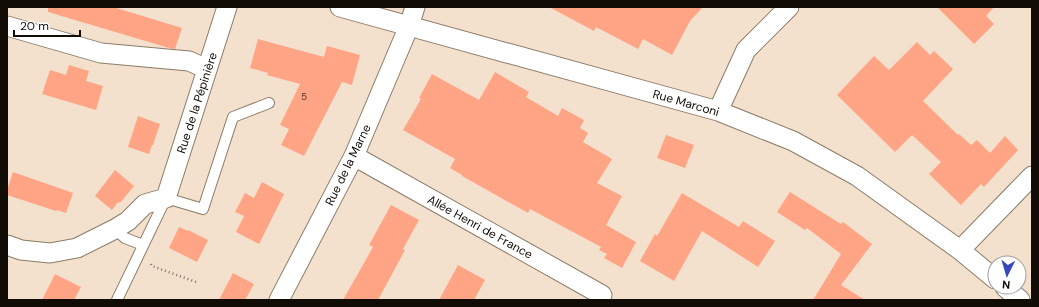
<svg xmlns="http://www.w3.org/2000/svg" width="1039" height="307" font-family="'DM Sans',sans-serif">
	<style>
		.building { fill: #ffa586 }
		.lines { fill: none; stroke-linecap: round; stroke-linejoin: round }
		.lane-casing { stroke: #8b7b68; stroke-width: 12 }
		.street-casing { stroke: #8b7b68; stroke-width: 21 }
		.path { stroke: #7c7064; stroke-width: 2.5; stroke-dasharray: 1 3; stroke-linecap: butt }
		.lane { stroke: #fff; stroke-width: 10 }
		.street { stroke: #fff; stroke-width: 19 }
		.labels { text-anchor: middle; stroke-width: 3; stroke-linejoin: round; paint-order: stroke }
		.number-label { font-size: 10px; fill: #4c3226 }
		.street-label { font-size: 12px; fill: #110c06; stroke: #fff }
	</style>
	<rect width="100%" height="100%" fill="#f3e1cd"/>
	<!-- building -->
	<path class="building" d="M 48,7 L 113,7 L 182,28 L 175,49 L 169,48 L 48,12 Z
		M 549,7 L 703,7 L 690,21 L 672,55 L 643,39 L 638,49 L 596,27 L 594,31 Z
		M 937,7 L 994,7 L 986,16 L 994,24 L 974,44 Z
		M 258,39 L 324,57 L 327,46 L 360,55 L 352,85 L 342,82 L 304,156 L 281,145 L 289,129 L 280,125 L 300,84 L 267,75 L 268,73 L 250,68 Z
		M 917,42 L 930,55 L 934,51 L 953,69 L 923,101 L 958,135 L 959,134 L 971,145 L 977,140 L 990,153 L 1005,136 L 1018,150 L 984,187 L 981,184 L 961,205 L 929,174 L 941,162 L 912,135 L 895,152 L 837,95 L 874,56 L 889,70 Z
		M 69,65 L 89,71 L 86,81 L 103,86 L 96,110 L 42,94 L 50,70 L 66,75 Z
		M 495,72 L 529,92 L 526,97 L 558,116 L 562,108 L 584,120 L 580,128 L 588,133 L 583,142 L 612,159 L 597,183 L 622,196 L 606,225 L 636,242 L 622,268 L 604,258 L 607,254 L 599,250 L 601,247 L 530,209 L 528,213 L 462,176 L 462,175 L 450,168 L 455,159 L 403,130 L 421,99 L 419,98 L 432,74 L 479,100 Z
		M 138,116 L 160,124 L 153,145 L 152,145 L 149,154 L 128,147 Z
		M 666,135 L 694,145 L 685,168 L 657,158 Z
		M 115,170 L 134,186 L 120,203 L 118,202 L 112,210 L 95,196 Z
		M 13,172 L 73,193 L 66,213 L 57,210 L 56,211 L 7,195 L 7,190 Z
		M 262,182 L 284,194 L 259,244 L 236,232 L 244,216 L 235,212 L 245,193 L 254,198 Z
		M 790,192 L 841,224 L 843,222 L 872,244 L 841,285 L 865,300 L 813,300 L 841,254 L 807,228 L 805,230 L 777,212 Z
		M 682,193 L 739,227 L 743,221 L 775,241 L 758,267 L 702,231 L 674,281 L 640,261 L 655,234 L 657,236 Z
		M 391,205 L 419,220 L 403,249 L 405,250 L 378,300 L 343,300 L 373,247 L 369,245 Z
		M 179,227 L 188,231 L 188,230 L 208,240 L 197,262 L 169,248 Z
		M 458,265 L 485,280 L 474,300 L 439,300 Z
		M 233,273 L 254,284 L 245,300 L 219,300 Z
		M 55,274 L 81,287 L 74,300 L 42,300 Z"/>
	<g class="lines">
		<!-- lane casing -->
		<g class="lane-casing">
			<path id="lane" d="M 115,229 L 125,238 L 143,245
				M 117,300 L 166,198 L 203,209 L 233,117 L 269,103"/>
		</g>
		<!-- street casing -->
		<g class="street-casing">
			<path id="street" d="M 340,7 L 718,111 L 793,141 L 857,176 L 960,250 L 995,279
				M 7,26 L 101,53 L 189,61 L 207,69
				M 718,111 L 746,50 L 789,7
				M 354,156 L 602,295 L 599,300
				M 7,245 L 21,250 L 50,253 L 77,248 L 115,229 L 128,221 L 145,204 L 166,198 L 227,7
				M 960,250 L 1032,176
				M 1005,287 L 1020,300
				M 279,300 L 354,156 L 409,26 L 415,7"/>
		</g>
		<!-- path -->
		<path class="path" d="M 151,264 L 152,266 L 196,282"/>
		<!-- lane -->
		<use href="#lane" class="lane"/>
		<!-- street -->
		<use href="#street" class="street"/>
	</g>
	<g class="labels">
		<!-- number labels -->
		<g class="number-label">
			<text x="304" y="100">5</text>
		</g>
		<!-- street labels -->
		<g class="street-label">
			<text transform="translate(197 103) rotate(-72)" y="4">Rue de la Pépinière</text>
			<text transform="translate(686 103) rotate(16)" y="4">Rue Marconi</text>
			<text transform="translate(348 165) rotate(-64)" y="4">Rue de la Marne</text>
			<text transform="translate(480 227) rotate(29)" y="4">Allée Henri de France</text>
		</g>
	</g>
	<!-- border -->
	<rect width="1039" height="307" fill="none" stroke="#110c06" stroke-width="16"/>
	<!-- north arrow -->
	<g transform="translate(1007 275) rotate(185)"><circle r="19" fill="#ffffff" stroke="#a09e9b"/>
	<path d="M0-3L7 15L0 10L-7 15Z" fill="#3649bb"/>
	<text y="-6" font-size="11" font-weight="bold" text-anchor="middle" fill="#110c06">N</text>
	</g>
	<!-- scale -->
	<path d="M14 30v6h66v-6" fill="none" stroke="#110c06" stroke-width="2"/>
	<text x="20" y="30" font-size="12" fill="#110c06" stroke="#ffffff" stroke-width="3" paint-order="stroke">20 m</text>
</svg>
